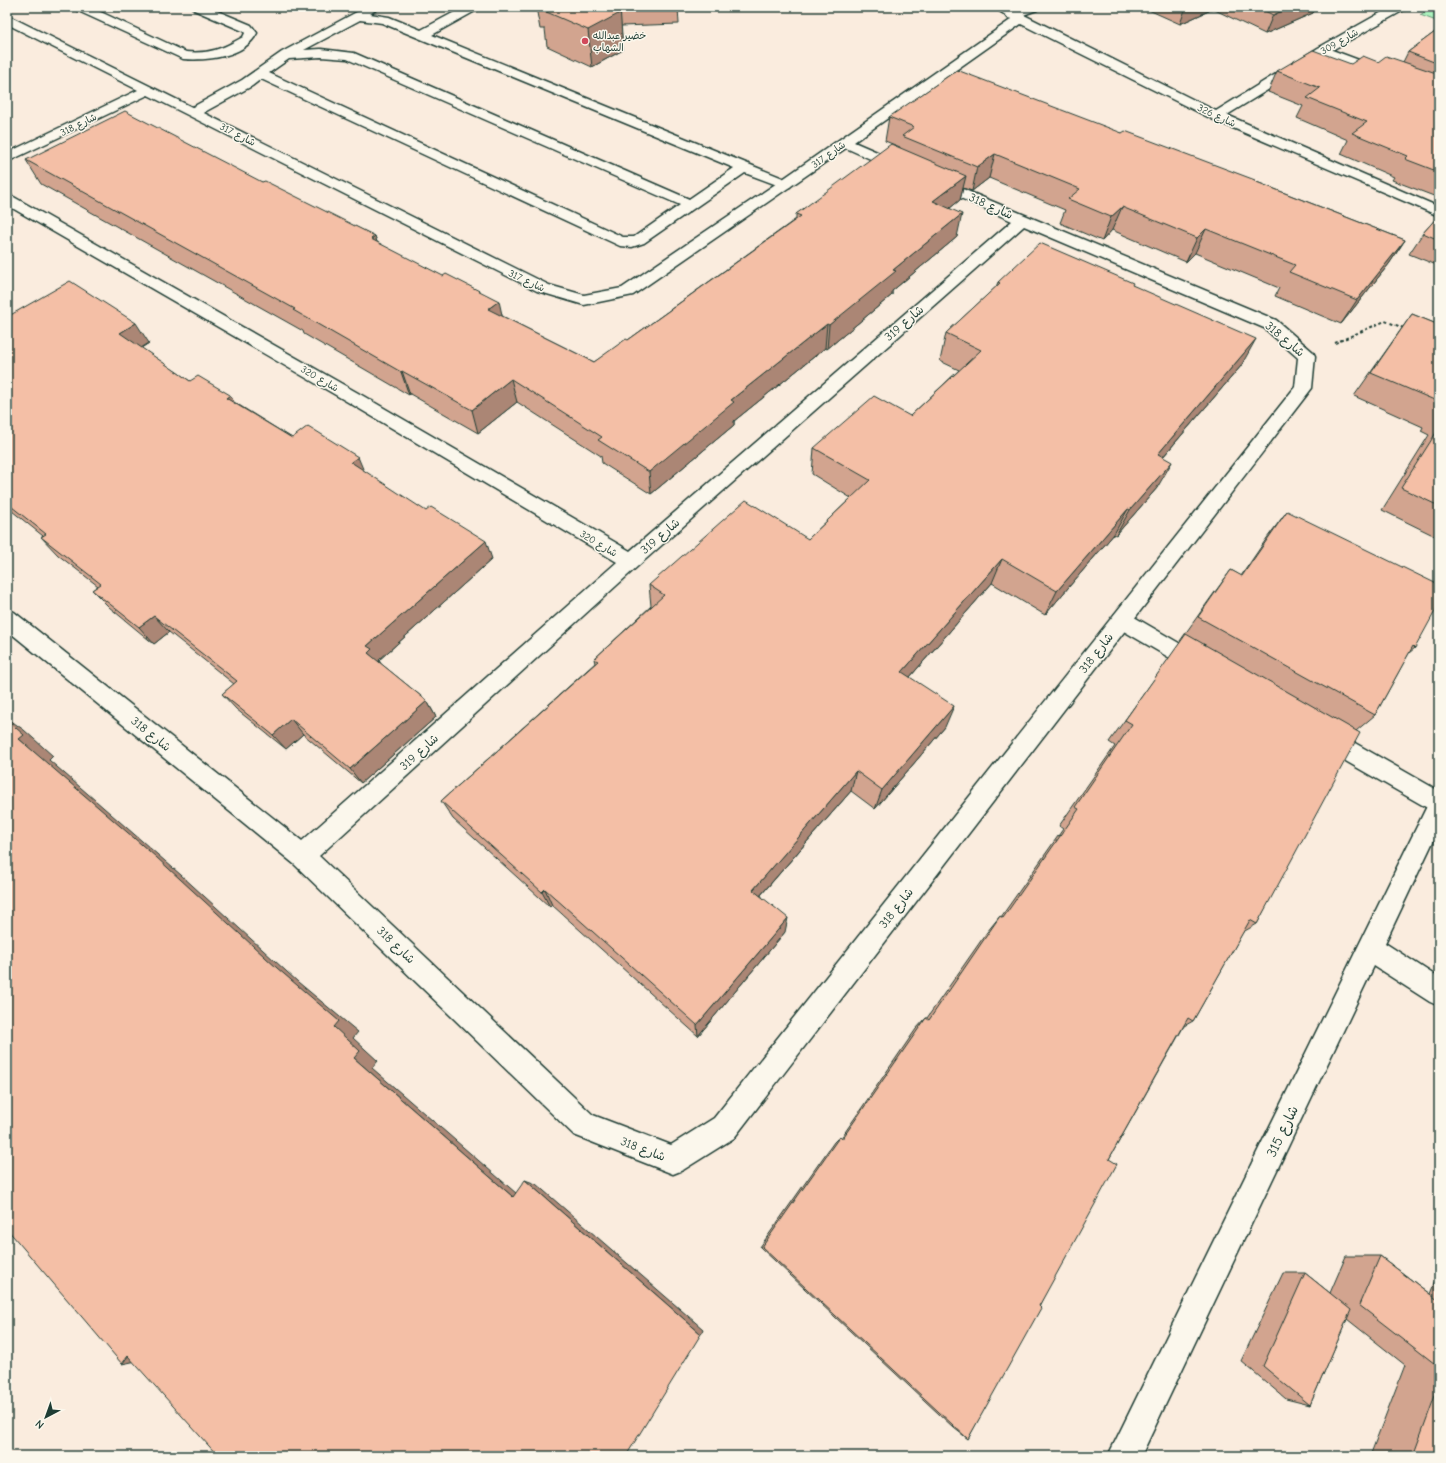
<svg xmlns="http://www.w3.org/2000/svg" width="1446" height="1463" font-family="'Comic Neue','Playpen Sans Arabic',sans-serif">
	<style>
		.green { fill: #abf1bc; stroke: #659778 }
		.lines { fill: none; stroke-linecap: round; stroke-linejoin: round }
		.lane-casing { stroke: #1f3d34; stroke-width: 3 }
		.street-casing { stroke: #1f3d34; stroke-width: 3 }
		.path { stroke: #1f3d34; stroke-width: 2; stroke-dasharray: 3 2.5; stroke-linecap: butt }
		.lane { fill: #fbf7ec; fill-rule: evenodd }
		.street { fill: #fbf7ec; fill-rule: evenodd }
		.wall { fill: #d2a48f; stroke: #1f3d34 }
		.shaded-wall { fill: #ab8674; stroke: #1f3d34 }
		.building { fill: #f4bfa6; stroke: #1f3d34 }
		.poi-dot { fill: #d1495b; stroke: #fbf7ec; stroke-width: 1.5 }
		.labels { text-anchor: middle; stroke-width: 3; stroke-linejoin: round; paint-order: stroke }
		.far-poi-label { font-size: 10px; fill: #1f3d34; stroke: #fbf7ec; text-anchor: start }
		.far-street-label { font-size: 10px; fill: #1f3d34; stroke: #fbf7ec }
		.street-label { font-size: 12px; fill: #1f3d34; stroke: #fbf7ec }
		.near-street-label { font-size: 14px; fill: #1f3d34; stroke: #fbf7ec }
	</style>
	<rect width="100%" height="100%" fill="#faecde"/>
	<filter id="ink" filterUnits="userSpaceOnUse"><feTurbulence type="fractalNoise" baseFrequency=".025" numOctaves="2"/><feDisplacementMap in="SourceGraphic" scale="8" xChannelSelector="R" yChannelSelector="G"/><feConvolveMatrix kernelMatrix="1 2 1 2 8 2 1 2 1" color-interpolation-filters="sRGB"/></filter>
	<g filter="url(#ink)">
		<!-- green -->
		<path class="green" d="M 1433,7 L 1439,7 L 1439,22 L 1420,15 Z"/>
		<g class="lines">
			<!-- lane casing -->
			<g class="lane-casing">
				<path id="lane" d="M 74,7 L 90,7 L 186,52 C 210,54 222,49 243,37 L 245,33 L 243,31 L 194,10 L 192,7 L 208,7 L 251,25 L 257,33 C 245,57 207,61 183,59 L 76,10 Z
					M 366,7 L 376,7 L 377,9 L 370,14 L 389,17 L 421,30 L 464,7 L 479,7 L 477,10 L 432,35 L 790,181 L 792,184 L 790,187 L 785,188 L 745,173 L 644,243 L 632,247 L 620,246 L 261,79 L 252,86 L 199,115 L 189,115 L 187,112 L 189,109 L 242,80 L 282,52 ZM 360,20 L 382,23 L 734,168 L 689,199 L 354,53 L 321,49 L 304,50 ZM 321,57 L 347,59 L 680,205 L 634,237 L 623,237 L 269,73 L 289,59 Z
					M 1022,7 L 1039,7 L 1037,10 L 1012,19 L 1008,18 L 1006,15 L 1008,12 Z
					M 1122,612 L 1129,614 L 1208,660 L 1212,666 L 1208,672 L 1201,675 L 1194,672 L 1115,626 L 1112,620 L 1115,614 Z
					M 1324,727 L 1332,730 L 1439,791 L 1439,813 L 1431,810 L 1316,744 L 1313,737 L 1316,730 Z"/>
			</g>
			<!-- street casing -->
			<g class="street-casing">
				<path id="street" d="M 993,7 L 1008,7 L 1216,111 L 1318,48 L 1391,7 L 1406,7 L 1404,10 L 1332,50 L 1439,90 L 1439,98 L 1323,56 L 1227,115 L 1439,207 L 1439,216 L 1212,119 L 1021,24 L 854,142 L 907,165 L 909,168 L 907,171 L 902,172 L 897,171 L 846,148 L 633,295 L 584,305 L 537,291 L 148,95 L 7,162 L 7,153 L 138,90 L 7,24 L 7,15 L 549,285 L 584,295 L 622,288 L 780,181 L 1012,19 Z
					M 934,177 L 1276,320 L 1313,352 L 1315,356 L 1312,388 L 734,1138 L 683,1170 L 673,1174 L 574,1135 L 294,864 L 7,630 L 7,610 L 14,612 L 302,841 L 617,562 L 353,405 L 7,205 L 7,195 L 12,196 L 365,397 L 630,551 L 1012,221 L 929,184 L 927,181 L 929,178 ZM 1024,226 L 1264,328 L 1298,358 L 1295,387 L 714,1118 L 671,1145 L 593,1115 L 319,856 L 638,566 Z
					M 1439,795 L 1439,829 L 1385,943 L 1439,978 L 1439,1006 L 1430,1002 L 1374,966 L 1141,1456 L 1108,1456 L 1431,798 Z"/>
			</g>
			<!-- path -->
			<path class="path" d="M 1335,343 L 1385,321 L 1404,328"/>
			<!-- lane -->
			<use href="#lane" class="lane"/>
			<!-- street -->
			<use href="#street" class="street"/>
		</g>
		<!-- wall -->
		<path class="wall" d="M 536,7 L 678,7 L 679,24 L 621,26 L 623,50 L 592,67 L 547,46 L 545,29 L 540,29 Z
			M 1142,7 L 1316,7 L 1313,13 L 1265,34 L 1213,9 L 1180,24 Z
			M 1439,29 L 1439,198 L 1392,180 L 1394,177 L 1341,154 L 1348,140 L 1297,118 L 1303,106 L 1268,92 L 1277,71 L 1378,62 L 1403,62 L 1408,52 Z
			M 889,117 L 1122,133 L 1254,181 L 1405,240 L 1389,264 L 1341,324 L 1275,296 L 1279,288 L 1195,253 L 1186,262 L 1112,230 L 1102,241 L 1060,223 L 1065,210 L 989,178 L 972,191 L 963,188 L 960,200 L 950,208 L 957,237 L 892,291 L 892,295 L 827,349 L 825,348 L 734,421 L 734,425 L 651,494 L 602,463 L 601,456 L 517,402 L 478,433 L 410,394 L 409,395 L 304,334 L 303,331 L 41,184 L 26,160 L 262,182 L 375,236 L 377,242 L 502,316 L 594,362 L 628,340 L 796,219 L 796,214 L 900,148 L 900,147 L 885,141 Z
			M 1439,215 L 1439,266 L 1409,254 L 1423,233 Z
			M 998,282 L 1132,285 L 1241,366 L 1163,457 L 1157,488 L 1116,535 L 1114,534 L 1045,615 L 992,583 L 910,677 L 945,727 L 875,809 L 851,791 L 761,895 L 785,932 L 698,1036 L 552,905 L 550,907 L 453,819 L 441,801 L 595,663 L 594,659 L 651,606 L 649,585 L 808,539 L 851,498 L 812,474 L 814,448 L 910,416 L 959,370 L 940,361 L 946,333 L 996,287 Z
			M 1412,314 L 1439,325 L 1439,538 L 1382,510 L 1429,435 L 1421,431 L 1423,427 L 1354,396 Z
			M 7,317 L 149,343 L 141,348 L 190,381 L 234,402 L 292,438 L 364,471 L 492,559 L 379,660 L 380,663 L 427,701 L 436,717 L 361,783 L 303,734 L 286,749 L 236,709 L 222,694 L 234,684 L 169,632 L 154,644 L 109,607 L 92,590 L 98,586 L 58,555 L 41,537 L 43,536 L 7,507 Z
			M 1287,511 L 1415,648 L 1409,653 L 1375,715 L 1356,731 L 1257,924 L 1243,932 L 1193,1021 L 1184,1026 L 1109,1159 L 1039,1306 L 968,1439 L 954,1428 L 760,1247 L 834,1142 L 840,1136 L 841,1138 L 916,1029 L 926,1018 L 927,1018 L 987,932 L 1000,916 L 1001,917 L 1063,829 L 1059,826 L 1115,746 L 1109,742 L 1181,642 L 1180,641 L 1212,596 L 1231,570 L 1241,576 L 1267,538 Z
			M 1346,1256 L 1380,1256 L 1430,1294 L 1439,1271 L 1439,1456 L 1370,1456 L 1405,1365 L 1347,1319 L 1310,1405 L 1286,1399 L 1241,1361 L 1283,1273 L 1305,1273 L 1330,1293 Z"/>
		<!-- shaded-wall -->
		<path class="shaded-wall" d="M 620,7 L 623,50 L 592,67 L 588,30 Z
			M 1186,7 L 1214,7 L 1213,9 L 1180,24 Z
			M 1291,7 L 1316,7 L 1313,13 L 1265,34 L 1273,15 Z
			M 995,154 L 989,178 L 972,191 L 977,167 Z
			M 966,176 L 960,200 L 929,225 L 933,201 Z
			M 1122,207 L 1112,230 L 1102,241 L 1111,217 Z
			M 962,214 L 957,237 L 892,291 L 892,295 L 827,349 L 829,325 L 893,270 Z
			M 1206,229 L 1195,253 L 1186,262 L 1197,238 Z
			M 375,236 L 383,260 L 371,239 Z
			M 1405,240 L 1389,264 L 1341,324 L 1357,300 Z
			M 499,301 L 504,324 L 488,309 Z
			M 136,323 L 149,343 L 133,353 L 120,333 Z
			M 827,324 L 825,348 L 734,421 L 734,425 L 651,494 L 649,472 L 731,400 Z
			M 1256,339 L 1241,366 L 1143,480 L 1158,454 Z
			M 402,371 L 410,394 L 409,395 L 401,372 Z
			M 511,379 L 517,402 L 478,433 L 472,410 Z
			M 230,395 L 241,415 L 226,398 Z
			M 358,457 L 366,476 L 351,462 Z
			M 1172,462 L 1157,488 L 1116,535 L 1130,510 Z
			M 1128,509 L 1114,534 L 1045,615 L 1057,591 Z
			M 486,541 L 492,559 L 379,660 L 382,666 L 368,653 L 367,646 Z
			M 1002,559 L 992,583 L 895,694 L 902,672 Z
			M 154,616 L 169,632 L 154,644 L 139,627 Z
			M 427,701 L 436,717 L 361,783 L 350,769 Z
			M 954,706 L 945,727 L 875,809 L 882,790 Z
			M 7,718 L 24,730 L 53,756 L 49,760 L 181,875 L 298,982 L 358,1032 L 353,1038 L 378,1061 L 372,1068 L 524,1200 L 513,1197 L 354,1058 L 334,1027 L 19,739 L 7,720 Z
			M 291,719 L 303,734 L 286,749 L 273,735 Z
			M 856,771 L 851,791 L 752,905 L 753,890 Z
			M 545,889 L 552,905 L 550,907 L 542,892 Z
			M 788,918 L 785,932 L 698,1036 L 697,1025 Z
			M 525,1180 L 536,1184 L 703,1329 L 701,1334 Z
			M 128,1356 L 156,1357 L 122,1364 Z"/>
		<!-- building -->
		<path class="building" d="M 542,7 L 619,7 L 620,13 L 588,30 L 542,10 Z
			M 1257,7 L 1291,7 L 1273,15 Z
			M 1439,29 L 1439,64 L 1408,52 Z
			M 1313,50 L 1351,64 L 1363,56 L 1378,62 L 1386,56 L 1439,74 L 1439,172 L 1405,159 L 1408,156 L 1352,133 L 1367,122 L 1307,98 L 1320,88 L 1277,71 Z
			M 957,70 L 1122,133 L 1125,131 L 1255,180 L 1254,181 L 1405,240 L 1357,300 L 1289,272 L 1295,265 L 1206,229 L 1197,238 L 1122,207 L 1111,217 L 1068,199 L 1080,189 L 995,154 L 977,167 L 902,136 L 914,127 L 889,117 Z
			M 125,111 L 262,182 L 265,181 L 375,236 L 371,239 L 443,276 L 446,274 L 499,301 L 488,309 L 594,362 L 626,339 L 628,340 L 801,216 L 796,214 L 891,144 L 966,176 L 933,201 L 962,214 L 893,270 L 896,271 L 829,325 L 827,324 L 731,400 L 734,402 L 649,472 L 598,440 L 602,437 L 511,379 L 472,410 L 402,371 L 401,372 L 293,310 L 295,309 L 26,160 Z
			M 1439,215 L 1439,240 L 1423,233 Z
			M 1040,243 L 1133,283 L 1132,285 L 1256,339 L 1158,454 L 1172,462 L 1130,510 L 1128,509 L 1057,591 L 1002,559 L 902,672 L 954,706 L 882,790 L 856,771 L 753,890 L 788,918 L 697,1025 L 545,889 L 542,892 L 441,801 L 598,661 L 594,659 L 664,595 L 649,585 L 746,500 L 808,539 L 870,480 L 814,448 L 874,396 L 910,416 L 981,350 L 946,333 L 1000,283 L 998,282 Z
			M 70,281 L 136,323 L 120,333 L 190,381 L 198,376 L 230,395 L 226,398 L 292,438 L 308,426 L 358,457 L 351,462 L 426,511 L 431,507 L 486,541 L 367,646 L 372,649 L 368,653 L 427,701 L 350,769 L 291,719 L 273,735 L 222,694 L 237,681 L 154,616 L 139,627 L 92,590 L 101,584 L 41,537 L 46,534 L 7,503 L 7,317 Z
			M 1412,314 L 1439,325 L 1439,402 L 1371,373 Z
			M 1439,428 L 1439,506 L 1401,488 Z
			M 1287,511 L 1439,585 L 1439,604 L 1415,648 L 1413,646 L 1375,715 L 1198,617 L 1231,570 L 1242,576 Z
			M 1186,634 L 1360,733 L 1257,924 L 1250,920 L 1193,1021 L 1188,1018 L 1109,1159 L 1117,1164 L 1039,1306 L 1041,1308 L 968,1439 L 762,1247 L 840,1136 L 842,1139 L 926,1018 L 929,1020 L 1000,916 L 1003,918 L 1079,809 L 1075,807 L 1132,724 L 1125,720 Z
			M 7,720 L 24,735 L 19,739 L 156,857 L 277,968 L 339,1021 L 334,1027 L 360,1051 L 354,1058 L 513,1197 L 525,1180 L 701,1334 L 626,1456 L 218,1456 L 128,1356 L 122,1364 L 7,1229 Z
			M 1380,1256 L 1439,1301 L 1439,1367 L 1359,1305 Z
			M 1305,1273 L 1351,1310 L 1310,1405 L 1263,1366 Z
			M 1439,1385 L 1439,1456 L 1413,1456 Z"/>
	</g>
	<!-- markers -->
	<circle class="poi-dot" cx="585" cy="41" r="4"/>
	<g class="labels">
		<!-- far-poi labels -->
		<g class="far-poi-label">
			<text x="593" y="39">خضير عبدالله<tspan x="593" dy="12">الشهاب</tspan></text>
		</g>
		<!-- far-street labels -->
		<g class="far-street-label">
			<text transform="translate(1339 41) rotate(-30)" y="4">شارع 309</text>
			<text transform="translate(1217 115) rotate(25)" y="4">شارع 326</text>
			<text transform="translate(78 124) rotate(-26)" y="4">شارع 318</text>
			<text transform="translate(238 134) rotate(27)" y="4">شارع 317</text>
			<text transform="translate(828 154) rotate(-35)" y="4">شارع 317</text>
			<text transform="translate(527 280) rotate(25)" y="4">شارع 317</text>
			<text transform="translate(320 378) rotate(30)" y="4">شارع 320</text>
			<text transform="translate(599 543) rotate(31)" y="4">شارع 320</text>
		</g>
		<!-- street labels -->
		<g class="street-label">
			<text transform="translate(991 206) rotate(24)" y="4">شارع 318</text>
			<text transform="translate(904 323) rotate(-41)" y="4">شارع 319</text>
			<text transform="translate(1285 339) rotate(40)" y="4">شارع 318</text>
			<text transform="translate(660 536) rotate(-41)" y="4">شارع 319</text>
			<text transform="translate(1096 653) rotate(-52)" y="4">شارع 318</text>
			<text transform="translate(151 734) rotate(39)" y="4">شارع 318</text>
			<text transform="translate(419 752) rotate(-42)" y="4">شارع 319</text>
			<text transform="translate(896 908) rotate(-52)" y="4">شارع 318</text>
			<text transform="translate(396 945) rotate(44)" y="4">شارع 318</text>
			<text transform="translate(643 1149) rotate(21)" y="4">شارع 318</text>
		</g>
		<!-- near-street labels -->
		<g class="near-street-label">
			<text transform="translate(1282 1131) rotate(-64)" y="5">شارع 315</text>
		</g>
	</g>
	<!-- margin -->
	<rect width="1446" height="1463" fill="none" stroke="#fbf7ec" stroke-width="24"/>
	<rect x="12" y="12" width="1422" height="1439" fill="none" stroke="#1f3d34" stroke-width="1.5" filter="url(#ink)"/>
	<!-- north arrow -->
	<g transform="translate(46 1417) rotate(221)" stroke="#fbf7ec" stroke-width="3" paint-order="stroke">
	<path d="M0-3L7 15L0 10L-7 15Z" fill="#1f3d34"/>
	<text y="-6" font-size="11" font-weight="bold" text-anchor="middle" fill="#1f3d34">N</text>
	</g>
</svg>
